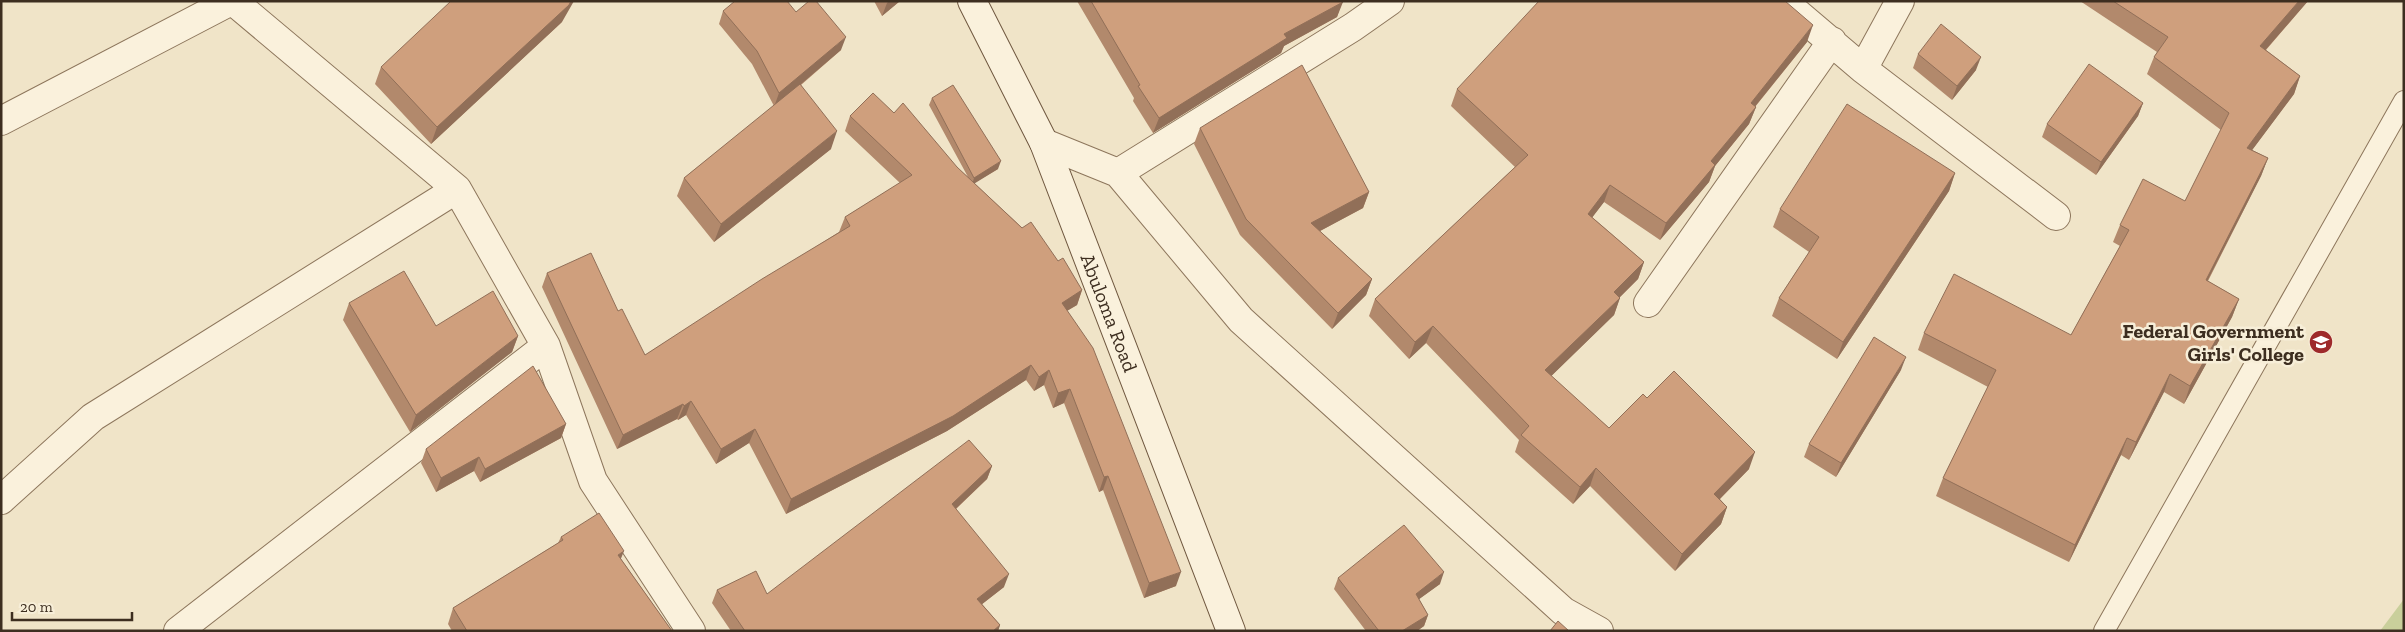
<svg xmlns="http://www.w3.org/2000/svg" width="2405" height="632" font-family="'Zilla Slab',serif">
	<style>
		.green { fill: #c9cf9b }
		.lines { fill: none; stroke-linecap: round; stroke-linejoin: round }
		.lane-casing { stroke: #8d765c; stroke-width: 22 }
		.street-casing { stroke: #8d765c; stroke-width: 30 }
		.secondary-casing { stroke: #6f573f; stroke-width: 30 }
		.lane { stroke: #faf1dc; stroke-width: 20 }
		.street { stroke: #faf1dc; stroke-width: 28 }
		.secondary { stroke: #faf1dc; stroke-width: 28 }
		.wall { fill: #b2896c }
		.shaded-wall { fill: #916f58 }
		.building { fill: #cf9f7d; stroke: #916f58 }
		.labels { text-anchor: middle; stroke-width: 5; stroke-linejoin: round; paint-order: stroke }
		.street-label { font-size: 20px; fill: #3d2e20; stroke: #f7eed8 }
		.poi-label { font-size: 20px; font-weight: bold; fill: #3d2e20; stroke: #f7eed8; text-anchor: end }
	</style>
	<rect width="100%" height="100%" fill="#f0e4c8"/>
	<!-- green -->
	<path class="green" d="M 2404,599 L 2404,631 L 2380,631 Z"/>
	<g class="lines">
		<!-- lane casing -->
		<g class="lane-casing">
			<path id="lane" d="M 2104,631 L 2404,101"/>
		</g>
		<!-- street casing -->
		<g class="street-casing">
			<path id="street" d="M 233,1 L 457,189 L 546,346 L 593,481 L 691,631
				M 1783,1 L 1863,69 L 2056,216
				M 1863,69 L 1900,1
				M 1,121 L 231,1
				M 1044,143 L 1118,173 L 1241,320 L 1563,611 L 1599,631
				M 1118,173 L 1353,27 L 1390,1
				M 1648,303 L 1832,41
				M 1,500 L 93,417 L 457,189
				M 178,631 L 546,346"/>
		</g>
		<!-- secondary casing -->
		<g class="secondary-casing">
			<g id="secondary">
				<path id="s1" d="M 972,1 L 1044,143 L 1231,631"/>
			</g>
		</g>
		<!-- lane -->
		<use href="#lane" class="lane"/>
		<!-- street -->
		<use href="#street" class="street"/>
		<!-- secondary -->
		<use href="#secondary" class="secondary"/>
	</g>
	<!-- wall -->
	<path class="wall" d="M 874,1 L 900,1 L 882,16 Z
		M 1077,1 L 1342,1 L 1337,17 L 1284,46 L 1281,53 L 1153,133 L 1133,101 L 1134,98 Z
		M 2080,1 L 2308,1 L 2266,50 L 2300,76 L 2294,94 L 2252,150 L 2268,158 L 2261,176 L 2208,281 L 2239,299 L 2232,317 L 2184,404 L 2164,392 L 2129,460 L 2121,455 L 2069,562 L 1936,496 L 1943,478 L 1988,387 L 1918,350 L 1924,333 L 2071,335 L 2120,246 L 2113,242 L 2120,225 L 2185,201 L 2221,130 L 2147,74 L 2154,57 L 2157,52 Z
		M 723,11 L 796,12 L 841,50 L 801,85 L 831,149 L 714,242 L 677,196 L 684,178 L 774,106 L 752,64 L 719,24 Z
		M 562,22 L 431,144 L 375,84 L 381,67 Z
		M 1807,42 L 1755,107 L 1756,107 L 1749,124 L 1715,166 L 1709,182 L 1660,240 L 1604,202 L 1592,217 L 1644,262 L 1638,279 L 1620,297 L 1614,315 L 1551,376 L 1609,428 L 1647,398 L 1749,469 L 1720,499 L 1727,507 L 1721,524 L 1675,571 L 1590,486 L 1573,504 L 1515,452 L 1519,440 L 1426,343 L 1409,359 L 1369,316 L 1375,299 L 1515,167 L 1451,106 L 1457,89 Z
		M 1918,54 L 1976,70 L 1952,100 L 1913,68 Z
		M 932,98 L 998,169 L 974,183 L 1058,261 L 1082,290 L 1077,305 L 1067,311 L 1176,586 L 1144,598 L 1103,490 L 1099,492 L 1064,403 L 1053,408 L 1044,385 L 1034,391 L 1026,380 L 947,431 L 786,514 L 749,443 L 716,464 L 686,415 L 678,420 L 677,419 L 617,449 L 542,287 L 547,273 L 618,311 L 645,355 L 839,232 L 845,217 L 900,183 L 845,131 L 850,116 L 894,113 L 968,177 L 929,105 Z
		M 2143,103 L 2138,116 L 2096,175 L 2042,137 L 2047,124 Z
		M 1200,128 L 1369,192 L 1363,208 L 1320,231 L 1372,279 L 1366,295 L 1332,329 L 1240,235 L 1194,144 Z
		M 1955,173 L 1949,191 L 1837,359 L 1772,316 L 1779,298 L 1809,252 L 1773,227 L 1780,209 Z
		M 349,303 L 436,326 L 518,336 L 512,352 L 410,432 L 343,320 Z
		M 1901,370 L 1836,477 L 1804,457 L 1809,444 Z
		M 566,424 L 561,438 L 480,482 L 474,471 L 436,492 L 421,463 L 426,449 Z
		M 992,466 L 987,479 L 956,509 L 1004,587 L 982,604 L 1000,625 L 998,631 L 731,631 L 712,603 L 717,590 L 767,594 Z
		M 561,537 L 621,559 L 672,631 L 452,631 L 448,624 L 453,608 L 558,543 Z
		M 1338,578 L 1440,584 L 1419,599 L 1428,615 L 1424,626 L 1417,631 L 1366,631 L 1334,589 Z"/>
	<!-- shaded-wall -->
	<path class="shaded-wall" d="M 571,1 L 574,1 L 562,22 L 431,144 L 437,127 Z
		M 889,1 L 900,1 L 882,16 L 887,3 Z
		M 2299,1 L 2308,1 L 2254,63 L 2260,46 Z
		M 1343,2 L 1337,17 L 1284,46 L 1281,53 L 1153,133 L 1159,118 L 1284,34 Z
		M 1813,25 L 1807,42 L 1744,120 L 1751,103 Z
		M 846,37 L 841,50 L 774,107 L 779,93 Z
		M 1981,57 L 1976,70 L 1952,100 L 1957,86 Z
		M 2300,76 L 2294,94 L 2241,165 L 2247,148 Z
		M 2143,103 L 2138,116 L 2096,175 L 2101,162 Z
		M 1756,107 L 1749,124 L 1715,166 L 1709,182 L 1660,240 L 1666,223 L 1711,161 Z
		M 837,131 L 831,149 L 714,242 L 721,224 Z
		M 2268,158 L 2261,176 L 2199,297 L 2206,280 Z
		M 1001,161 L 998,169 L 972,185 L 974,178 Z
		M 1955,173 L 1949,191 L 1837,359 L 1843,342 Z
		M 1610,185 L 1604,202 L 1582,231 L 1588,214 Z
		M 1369,192 L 1363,208 L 1305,239 L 1311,223 Z
		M 1644,262 L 1638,279 L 1608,309 L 1614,292 Z
		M 1372,279 L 1366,295 L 1332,329 L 1338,313 Z
		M 1082,290 L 1077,305 L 1056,317 L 1062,303 Z
		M 1620,298 L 1614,315 L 1539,388 L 1545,370 Z
		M 2239,299 L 2232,317 L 2184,404 L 2190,386 Z
		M 1433,326 L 1426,343 L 1409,359 L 1415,342 Z
		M 518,336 L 512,352 L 410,432 L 416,415 Z
		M 1906,357 L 1901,370 L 1836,477 L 1841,463 Z
		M 1031,365 L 1026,380 L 947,431 L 786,514 L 791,499 Z
		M 1049,370 L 1044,385 L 1034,391 L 1039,377 Z
		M 2170,374 L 2164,392 L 2129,460 L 2136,442 Z
		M 1070,389 L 1064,403 L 1053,408 L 1058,393 Z
		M 691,401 L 686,415 L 678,420 L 684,406 Z
		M 683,404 L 677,419 L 617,449 L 623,435 Z
		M 566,424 L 561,438 L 480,482 L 485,469 Z
		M 755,429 L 749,443 L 716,464 L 721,449 Z
		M 2127,438 L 2121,455 L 2069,562 L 2075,545 Z
		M 1755,452 L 1749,469 L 1708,511 L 1714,494 Z
		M 479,457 L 474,471 L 436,492 L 441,478 Z
		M 992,466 L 987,479 L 947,517 L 952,504 Z
		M 1596,468 L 1590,486 L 1573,504 L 1580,487 Z
		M 1108,476 L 1103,490 L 1099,492 L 1104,477 Z
		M 1727,507 L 1721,524 L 1675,571 L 1682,554 Z
		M 624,551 L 618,566 L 618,555 Z
		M 1181,572 L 1176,586 L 1144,598 L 1149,583 Z
		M 1444,572 L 1440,584 L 1411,605 L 1416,594 Z
		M 1009,574 L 1004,587 L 972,612 L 977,599 Z
		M 1428,615 L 1424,626 L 1417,631 L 1402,631 Z
		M 1000,625 L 998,631 L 993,631 Z"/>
	<!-- building -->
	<path class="building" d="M 451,1 L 571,1 L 569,5 L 437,127 L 381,67 Z
		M 735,1 L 787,1 L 796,12 L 809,1 L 816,1 L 846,37 L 779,93 L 757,51 L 723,11 Z
		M 1091,1 L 1342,1 L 1343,2 L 1284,34 L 1287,38 L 1159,118 L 1138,86 L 1140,85 Z
		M 1539,1 L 1785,1 L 1813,25 L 1751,103 L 1756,107 L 1711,161 L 1715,165 L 1666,223 L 1610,185 L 1588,214 L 1644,262 L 1614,292 L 1620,298 L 1545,370 L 1609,428 L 1643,394 L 1647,398 L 1674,371 L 1755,452 L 1714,494 L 1727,507 L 1682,554 L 1596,468 L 1580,487 L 1521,435 L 1529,426 L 1433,326 L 1415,342 L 1375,299 L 1528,155 L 1457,89 Z
		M 2113,1 L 2299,1 L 2260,46 L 2300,76 L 2247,148 L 2268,158 L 2206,280 L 2239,299 L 2190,386 L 2170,374 L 2136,442 L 2127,438 L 2075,545 L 1943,478 L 1996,370 L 1924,333 L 1954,274 L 2071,335 L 2129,230 L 2120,225 L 2143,179 L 2185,201 L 2229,113 L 2154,57 L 2168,37 Z
		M 1941,24 L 1981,57 L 1957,86 L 1918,54 Z
		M 2089,64 L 2143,103 L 2101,162 L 2047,124 Z
		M 1302,65 L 1369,192 L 1311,223 L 1372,279 L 1338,313 L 1246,219 L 1200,128 Z
		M 800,84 L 837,131 L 721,224 L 684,178 Z
		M 953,85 L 1001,161 L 974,178 L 932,98 Z
		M 873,93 L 894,113 L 903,103 L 957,167 L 1022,228 L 1031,222 L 1058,261 L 1063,258 L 1082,290 L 1062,303 L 1093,348 L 1181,572 L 1149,583 L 1108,476 L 1104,477 L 1070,389 L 1058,393 L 1049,370 L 1039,377 L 1031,365 L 953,416 L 791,499 L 755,429 L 721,449 L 691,401 L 684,406 L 683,404 L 623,435 L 547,273 L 591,253 L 618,311 L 622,309 L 645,355 L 762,279 L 850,226 L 845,217 L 912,175 L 850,116 Z
		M 1847,104 L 1955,173 L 1843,342 L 1779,298 L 1819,237 L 1780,209 Z
		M 404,271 L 436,326 L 493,291 L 518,336 L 416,415 L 349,303 Z
		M 1874,337 L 1906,357 L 1841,463 L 1809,444 Z
		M 533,366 L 566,424 L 485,469 L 479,457 L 441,478 L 426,449 Z
		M 969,440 L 992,466 L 952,504 L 1009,574 L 977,599 L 1000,625 L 993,631 L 745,631 L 717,590 L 756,571 L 767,594 Z
		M 599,513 L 624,551 L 618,555 L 672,631 L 467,631 L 453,608 L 563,540 L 561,537 Z
		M 1404,525 L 1444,572 L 1416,594 L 1428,615 L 1402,631 L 1379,631 L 1338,578 Z
		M 1558,621 L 1569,631 L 1550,631 Z"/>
	<!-- icons -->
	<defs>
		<g id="university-disc" transform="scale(1.25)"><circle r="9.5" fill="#9e2a2b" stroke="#f7eed8"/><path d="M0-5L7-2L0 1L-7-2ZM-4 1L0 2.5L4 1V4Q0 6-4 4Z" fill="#fff"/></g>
	</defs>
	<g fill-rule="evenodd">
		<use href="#university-disc" x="2321" y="342"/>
	</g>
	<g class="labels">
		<!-- street labels -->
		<g class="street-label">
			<text dy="7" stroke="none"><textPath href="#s1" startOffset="341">Abuloma Road</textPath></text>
		</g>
		<!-- poi labels -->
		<g class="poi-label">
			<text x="2304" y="338">Federal Government<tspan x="2304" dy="23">Girls' College</tspan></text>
		</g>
	</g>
	<!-- border -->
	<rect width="2405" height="632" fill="none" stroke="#3d2e20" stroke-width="5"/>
	<!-- scale -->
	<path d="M12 612v8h120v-8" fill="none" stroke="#3d2e20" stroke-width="2.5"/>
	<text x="20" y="612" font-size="15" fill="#3d2e20" stroke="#f7eed8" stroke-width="4" paint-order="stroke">20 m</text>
</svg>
